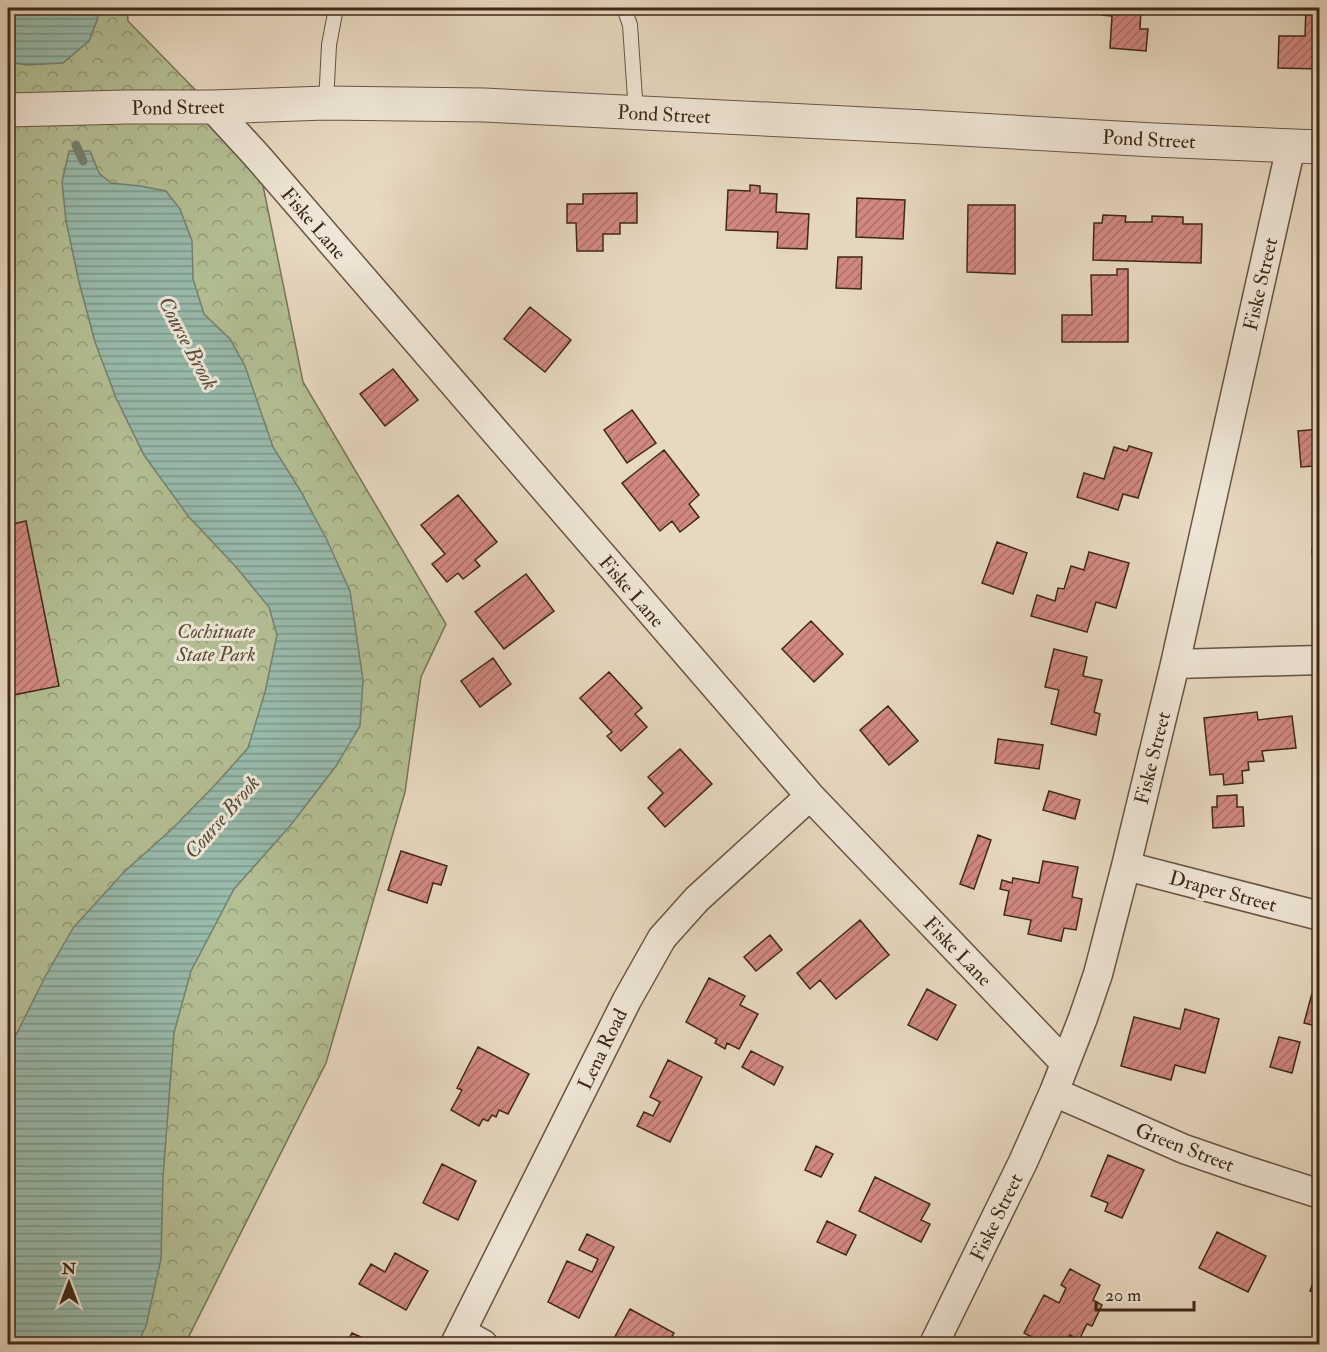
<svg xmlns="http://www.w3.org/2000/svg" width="1327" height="1352" font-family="'IM FELL Double Pica',serif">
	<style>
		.park { fill: url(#park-crowns); stroke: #797456; stroke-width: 1.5 }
		.water { fill: url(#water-rules); stroke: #748170; stroke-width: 1.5 }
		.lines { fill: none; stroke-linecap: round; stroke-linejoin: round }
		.stream { stroke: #748170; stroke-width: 9 }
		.building { fill: url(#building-hatch); stroke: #3e2917; stroke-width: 1.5 }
		.service-casing { stroke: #685542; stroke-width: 16 }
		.minor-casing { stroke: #685542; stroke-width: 31 }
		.tertiary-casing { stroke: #685542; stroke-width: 35 }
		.service { stroke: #efe6d7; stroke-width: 14 }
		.minor { stroke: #efe6d7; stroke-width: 28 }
		.tertiary { stroke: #efe6d7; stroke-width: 33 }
		.labels { text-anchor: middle; stroke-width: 6; stroke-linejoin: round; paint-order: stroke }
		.street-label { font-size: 20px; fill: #3e2917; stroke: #efe6d7 }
		.park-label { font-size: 20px; font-style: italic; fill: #5c4e36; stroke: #efe6d7 }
		.water-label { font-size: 21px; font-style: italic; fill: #544e3c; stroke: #efe6d7 }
	</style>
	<defs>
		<pattern id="park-crowns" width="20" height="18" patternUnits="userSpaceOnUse" patternTransform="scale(1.5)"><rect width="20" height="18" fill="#b4bf94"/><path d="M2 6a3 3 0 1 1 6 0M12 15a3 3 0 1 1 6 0" fill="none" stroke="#949b78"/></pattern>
		<pattern id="water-rules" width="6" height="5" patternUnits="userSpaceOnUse" patternTransform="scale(1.5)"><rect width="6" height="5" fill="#98bbac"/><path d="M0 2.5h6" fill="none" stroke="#7d988b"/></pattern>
		<pattern id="building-hatch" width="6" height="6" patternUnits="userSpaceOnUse" patternTransform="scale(1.5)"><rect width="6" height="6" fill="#d28882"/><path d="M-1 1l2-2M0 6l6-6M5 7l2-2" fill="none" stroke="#ac6f69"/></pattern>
	</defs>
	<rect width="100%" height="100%" fill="#e7d9c1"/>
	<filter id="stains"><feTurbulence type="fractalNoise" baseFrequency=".00333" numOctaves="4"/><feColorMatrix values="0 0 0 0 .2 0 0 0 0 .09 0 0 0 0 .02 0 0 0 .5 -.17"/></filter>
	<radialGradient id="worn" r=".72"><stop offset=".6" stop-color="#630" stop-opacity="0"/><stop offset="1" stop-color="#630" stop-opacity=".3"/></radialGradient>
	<!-- park -->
	<path class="park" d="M 8,8 L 127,8 L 128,21 L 212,107 L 257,156 L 303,382 L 446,624 L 421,677 L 405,792 L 326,1063 L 185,1344 L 8,1344 Z"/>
	<!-- water -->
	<path class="water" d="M 8,8 L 95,8 L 98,18 L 89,41 L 63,63 L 28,65 L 8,62 Z
		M 69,151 L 90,151 L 99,173 L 111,183 L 140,186 L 166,191 L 180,209 L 192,241 L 193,279 L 204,314 L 230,339 L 245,366 L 273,447 L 300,490 L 326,538 L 350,591 L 363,680 L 360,726 L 336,766 L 290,826 L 234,889 L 191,971 L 174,1033 L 163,1177 L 161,1259 L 146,1326 L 137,1344 L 8,1344 L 8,1055 L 9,1049 L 45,977 L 73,928 L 124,872 L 172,829 L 214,786 L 248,748 L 265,692 L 277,635 L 269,607 L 236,567 L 188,516 L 144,455 L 116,398 L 95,342 L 79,282 L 66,221 L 62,182 Z"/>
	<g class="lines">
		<!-- stream -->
		<path class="stream" d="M 76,145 L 83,161"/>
	</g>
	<!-- building -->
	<path class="building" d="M 904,8 L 955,8 L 954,14 L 903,12 Z
		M 1102,8 L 1141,8 L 1140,29 L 1148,29 L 1146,51 L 1110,48 L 1112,16 L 1102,15 Z
		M 1306,8 L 1320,8 L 1320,69 L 1278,68 L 1279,36 L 1305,36 Z
		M 750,185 L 760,186 L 760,193 L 777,194 L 776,212 L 809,214 L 807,249 L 777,248 L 778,232 L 726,230 L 728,190 L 750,191 Z
		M 637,193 L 637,223 L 620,223 L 620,234 L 603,234 L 603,251 L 577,251 L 576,223 L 567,223 L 567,204 L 583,204 L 583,194 Z
		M 857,198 L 905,200 L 903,239 L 856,237 Z
		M 968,205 L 1015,205 L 1015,274 L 967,272 Z
		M 1103,215 L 1126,216 L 1125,222 L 1152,222 L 1152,216 L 1183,217 L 1183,224 L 1202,224 L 1201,263 L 1093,260 L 1094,223 L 1102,223 Z
		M 838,257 L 862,257 L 861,289 L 836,288 Z
		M 1117,269 L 1128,269 L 1128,342 L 1062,342 L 1062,315 L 1092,315 L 1091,275 L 1117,275 Z
		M 530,307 L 571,340 L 545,372 L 504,339 Z
		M 393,369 L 418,400 L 385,426 L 360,394 Z
		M 632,410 L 656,443 L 627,463 L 604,430 Z
		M 1320,429 L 1320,475 L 1314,475 L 1314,466 L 1301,467 L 1298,431 Z
		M 1129,446 L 1152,453 L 1138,498 L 1123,494 L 1118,510 L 1077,497 L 1084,473 L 1104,479 L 1114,447 L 1127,451 Z
		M 664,450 L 699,495 L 689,504 L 699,517 L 680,532 L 672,521 L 660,531 L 622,483 Z
		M 458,495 L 497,542 L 475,560 L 480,566 L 463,579 L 458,573 L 447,582 L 432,564 L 445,554 L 421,525 Z
		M 26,521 L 59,686 L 8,696 L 8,525 Z
		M 997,542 L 1027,553 L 1013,594 L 982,583 Z
		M 1320,548 L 1320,586 L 1315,587 L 1312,549 Z
		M 1089,552 L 1129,563 L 1116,608 L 1096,602 L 1087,632 L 1031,616 L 1037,595 L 1055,601 L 1058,588 L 1064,589 L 1071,566 L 1084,570 Z
		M 526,574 L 554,611 L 504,649 L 475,612 Z
		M 811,621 L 843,654 L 814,682 L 782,649 Z
		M 1054,649 L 1087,657 L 1083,676 L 1102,680 L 1094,712 L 1100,714 L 1096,735 L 1051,724 L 1059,690 L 1045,687 Z
		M 493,658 L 511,684 L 480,707 L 461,681 Z
		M 609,672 L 642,708 L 635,714 L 647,727 L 621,751 L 607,736 L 612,732 L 580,698 Z
		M 888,706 L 918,741 L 889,765 L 860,730 Z
		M 1257,712 L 1258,720 L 1292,716 L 1296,748 L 1262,751 L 1264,761 L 1248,762 L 1249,770 L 1242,771 L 1243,783 L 1224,785 L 1223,774 L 1210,775 L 1204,718 Z
		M 998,739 L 1043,745 L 1039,769 L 995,763 Z
		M 680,749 L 712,784 L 665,827 L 648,808 L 663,793 L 648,777 Z
		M 1049,791 L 1080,800 L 1075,819 L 1043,810 Z
		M 1237,795 L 1237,807 L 1243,807 L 1244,826 L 1213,828 L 1212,807 L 1217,807 L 1217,796 Z
		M 978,835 L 991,840 L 974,889 L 960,884 Z
		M 401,851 L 447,866 L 441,885 L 433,883 L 427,903 L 388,890 Z
		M 1043,861 L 1078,867 L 1072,897 L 1082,899 L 1076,930 L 1064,928 L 1061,941 L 1028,934 L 1031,920 L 1004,915 L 1009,891 L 1000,889 L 1002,880 L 1012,883 L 1013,878 L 1039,883 Z
		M 860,920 L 889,955 L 836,999 L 820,980 L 810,989 L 797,973 Z
		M 770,935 L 782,950 L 756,971 L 744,957 Z
		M 709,978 L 745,996 L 740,1005 L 758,1014 L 739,1049 L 727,1043 L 725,1049 L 715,1043 L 717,1039 L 686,1022 Z
		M 1314,986 L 1320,988 L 1320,1027 L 1304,1023 Z
		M 927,989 L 956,1005 L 937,1040 L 908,1025 Z
		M 1185,1009 L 1219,1019 L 1205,1073 L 1175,1065 L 1171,1080 L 1121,1066 L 1134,1017 L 1180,1029 Z
		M 1279,1037 L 1300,1042 L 1292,1073 L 1270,1067 Z
		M 478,1047 L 529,1074 L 508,1114 L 499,1110 L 496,1117 L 492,1115 L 488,1121 L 483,1119 L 479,1126 L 451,1110 L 462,1090 L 457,1088 Z
		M 751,1051 L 783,1067 L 774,1085 L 742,1067 Z
		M 668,1060 L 702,1077 L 670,1142 L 637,1126 L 644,1112 L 653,1116 L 660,1102 L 650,1097 Z
		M 816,1146 L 833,1154 L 821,1177 L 805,1170 Z
		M 1108,1155 L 1144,1170 L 1122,1218 L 1105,1211 L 1108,1203 L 1091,1196 Z
		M 442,1164 L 476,1181 L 458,1220 L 423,1203 Z
		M 875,1177 L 930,1204 L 921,1220 L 930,1224 L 921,1242 L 859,1211 Z
		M 827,1221 L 856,1235 L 846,1255 L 817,1242 Z
		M 1217,1232 L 1266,1256 L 1248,1292 L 1199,1268 Z
		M 587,1234 L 614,1247 L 579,1318 L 548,1302 L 567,1261 L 592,1272 L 598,1259 L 579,1250 Z
		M 395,1253 L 428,1271 L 406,1310 L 359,1284 L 371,1264 L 385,1272 Z
		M 1320,1264 L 1320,1294 L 1310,1291 Z
		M 1070,1269 L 1100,1285 L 1093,1300 L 1102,1305 L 1092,1326 L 1087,1324 L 1079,1340 L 1070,1335 L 1065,1344 L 1045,1344 L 1024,1333 L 1044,1295 L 1059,1303 L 1066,1288 L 1061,1285 Z
		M 630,1309 L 674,1333 L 668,1344 L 611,1344 Z
		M 352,1333 L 376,1344 L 346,1344 Z"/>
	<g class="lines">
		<!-- service casing -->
		<g class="service-casing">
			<path id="service" d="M 624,8 L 630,25 L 636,113
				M 326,103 L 329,45 L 336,8"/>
		</g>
		<!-- minor casing -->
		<g class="minor-casing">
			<path id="minor" d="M 212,107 L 257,156 L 810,796 L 1065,1063
				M 1175,664 L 1320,660
				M 1126,866 L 1320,916
				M 1054,1092 L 1184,1149 L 1245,1170 L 1320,1194
				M 461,1332 L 483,1344
				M 455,1344 L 627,1000 L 662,938 L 697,899 L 810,796
				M 934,1344 L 1023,1162 L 1054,1092 L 1083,1018 L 1098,974 L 1126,866 L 1175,664 L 1291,146"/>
		</g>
		<!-- tertiary casing -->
		<g class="tertiary-casing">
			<path id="tertiary" d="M 8,110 L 126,107 L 212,107 L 326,103 L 484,105 L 925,127 L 1154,140 L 1320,147"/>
		</g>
		<!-- service -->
		<use href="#service" class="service"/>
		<!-- minor -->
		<use href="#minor" class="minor"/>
		<!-- tertiary -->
		<use href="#tertiary" class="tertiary"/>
	</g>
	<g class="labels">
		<!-- street labels -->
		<g class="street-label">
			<text transform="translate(178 107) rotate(-1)" y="7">Pond Street</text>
			<text transform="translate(664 114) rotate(3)" y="7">Pond Street</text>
			<text transform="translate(1149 139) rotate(3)" y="7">Pond Street</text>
			<text transform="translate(314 223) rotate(49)" y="7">Fiske Lane</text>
			<text transform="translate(1260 284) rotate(-77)" y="7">Fiske Street</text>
			<text transform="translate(632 591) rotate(49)" y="7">Fiske Lane</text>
			<text transform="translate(1152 758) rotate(-76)" y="7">Fiske Street</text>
			<text transform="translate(1223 891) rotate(15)" y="7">Draper Street</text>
			<text transform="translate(958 951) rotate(46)" y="7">Fiske Lane</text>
			<text transform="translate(602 1049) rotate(-64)" y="7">Lena Road</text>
			<text transform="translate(1185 1147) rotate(21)" y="7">Green Street</text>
			<text transform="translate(996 1217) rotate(-64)" y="7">Fiske Street</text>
		</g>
		<!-- park labels -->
		<g class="park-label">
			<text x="216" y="638">Cochituate<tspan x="216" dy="23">State Park</tspan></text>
		</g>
		<!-- water labels -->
		<g class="water-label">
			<text transform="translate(188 343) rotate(62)" y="7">Course Brook</text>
			<text transform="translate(222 817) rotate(-49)" y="7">Course Brook</text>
		</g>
	</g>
	<!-- margin -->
	<rect width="1327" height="1352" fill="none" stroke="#e7d9c1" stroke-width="30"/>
	<rect x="9" y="9" width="1309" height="1334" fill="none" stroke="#3e2917" stroke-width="3"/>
	<rect x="15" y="15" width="1297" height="1322" fill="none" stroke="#3e2917" stroke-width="1.5"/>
	<!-- north arrow -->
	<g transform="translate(69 1283)" stroke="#efe6d7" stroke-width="4.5" paint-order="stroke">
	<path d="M0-4.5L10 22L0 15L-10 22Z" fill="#3e2917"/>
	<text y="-9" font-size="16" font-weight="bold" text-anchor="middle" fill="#3e2917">N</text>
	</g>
	<!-- scale -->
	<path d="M1096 1301v9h98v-9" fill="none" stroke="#3e2917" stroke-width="3"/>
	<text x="1105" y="1301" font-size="18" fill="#3e2917" stroke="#efe6d7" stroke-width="4.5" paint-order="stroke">20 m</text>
	<rect width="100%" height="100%" filter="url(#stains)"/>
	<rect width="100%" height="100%" fill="url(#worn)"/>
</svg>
